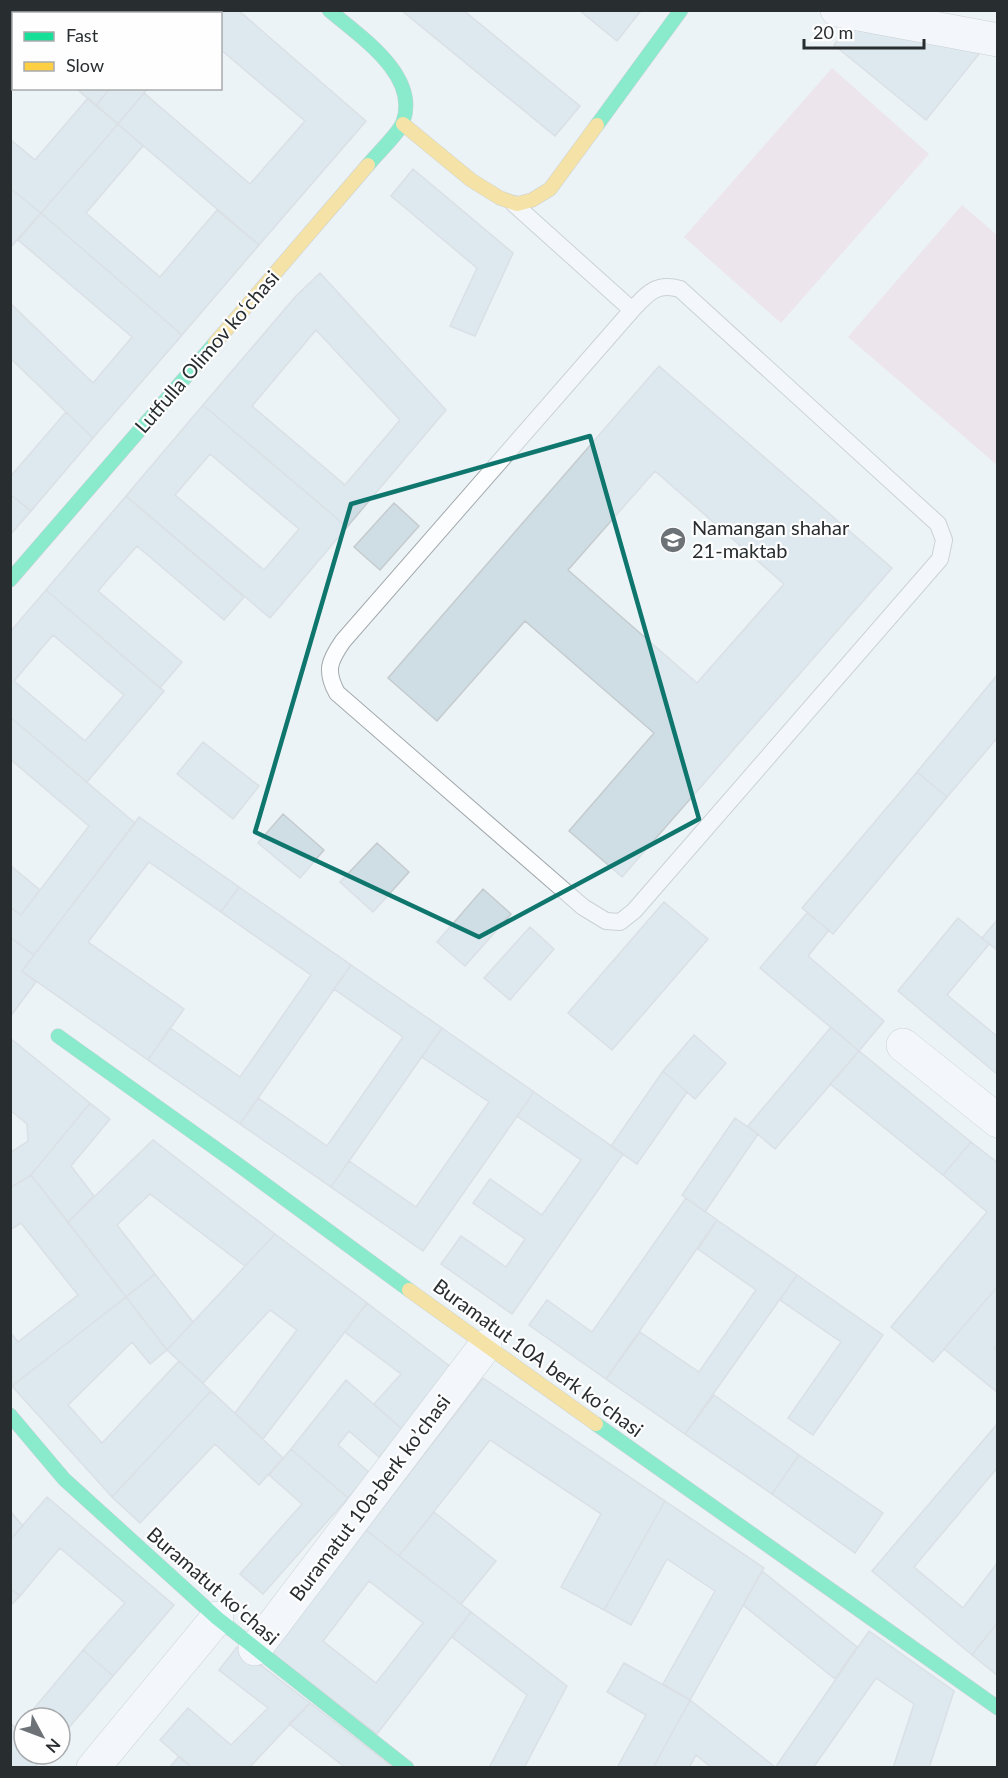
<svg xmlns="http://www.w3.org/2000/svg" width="1008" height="1778" font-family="Lato,sans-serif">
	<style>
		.green { fill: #eed6dc }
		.building { fill: #cfdde4; stroke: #c5cbce; stroke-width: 1.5; fill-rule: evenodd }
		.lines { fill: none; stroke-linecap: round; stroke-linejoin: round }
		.lane-casing { stroke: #a4aaad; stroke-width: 18 }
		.street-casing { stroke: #a4aaad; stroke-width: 34 }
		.fast-casing { stroke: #a4aaad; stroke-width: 15 }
		.slow-casing { stroke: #a4aaad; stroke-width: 15 }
		.lane { stroke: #fcfdfe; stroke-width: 16 }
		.street { stroke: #fcfdfe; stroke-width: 33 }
		.fast { stroke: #16e098; stroke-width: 14 }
		.slow { stroke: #ffcf43; stroke-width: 14 }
		.marked { fill: none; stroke: #0f766e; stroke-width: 4.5; stroke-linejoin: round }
		.labels { text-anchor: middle; stroke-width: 4.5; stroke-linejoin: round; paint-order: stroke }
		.street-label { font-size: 20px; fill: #282d30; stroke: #fefefe }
		.poi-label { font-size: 20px; fill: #282d30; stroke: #fefefe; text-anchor: start }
	</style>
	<rect width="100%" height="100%" fill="#ebf3f7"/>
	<!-- green -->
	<path class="green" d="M 832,68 L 929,154 L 781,323 L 684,237 Z
		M 962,205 L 997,235 L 997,465 L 848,337 Z"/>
	<!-- building -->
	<path class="building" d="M 10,10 L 33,10 L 36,14 L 14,14 L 14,34 L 10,32 Z
		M 178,10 L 215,10 L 212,14 L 175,14 Z
		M 215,10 L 238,10 L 366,121 L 259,245 L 118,124 L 144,93 L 250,184 L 305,121 L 220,49 L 220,14 L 212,14 Z
		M 401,10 L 463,10 L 580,106 L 555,136 Z
		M 579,10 L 639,10 L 640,12 L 617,41 Z
		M 852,23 L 983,49 L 926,120 L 834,45 Z
		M 76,88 L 110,88 L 96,106 Z
		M 110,88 L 148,88 L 118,124 L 96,106 Z
		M 88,98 L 118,124 L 41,213 L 10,188 L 10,139 L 35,160 Z
		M 118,124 L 143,146 L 86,213 L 160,277 L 217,210 L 259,245 L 182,335 L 41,213 Z
		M 413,169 L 513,253 L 475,336 L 450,326 L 477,268 L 391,196 Z
		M 10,188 L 41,213 L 10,248 Z
		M 41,213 L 182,335 L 93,438 L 10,358 L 10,303 L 93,383 L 132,337 L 18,240 Z
		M 320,273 L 446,410 L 347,527 L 203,405 L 296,296 ZM 316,330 L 400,420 L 345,485 L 252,406 Z
		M 659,366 L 892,568 L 622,877 L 569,831 L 654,733 L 525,621 L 437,721 L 388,678 ZM 655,471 L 784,584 L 697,683 L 568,570 Z
		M 203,405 L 347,527 L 270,618 L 126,496 ZM 210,454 L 299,529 L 264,570 L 175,495 Z
		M 66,412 L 93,438 L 31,511 L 10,494 L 10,477 Z
		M 10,494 L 31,511 L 10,535 Z
		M 126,496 L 244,597 L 224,620 L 137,546 L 98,591 L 182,662 L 160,688 L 46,590 Z
		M 394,503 L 419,526 L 380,570 L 354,547 Z
		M 46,590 L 164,691 L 87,782 L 10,717 L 10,632 ZM 53,635 L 124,695 L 85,741 L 14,681 Z
		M 998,674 L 998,737 L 947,797 L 917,772 Z
		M 10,717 L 135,823 L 34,955 L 10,937 L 10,907 L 21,915 L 89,826 L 10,759 Z
		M 203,742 L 259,786 L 233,819 L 177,774 Z
		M 917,772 L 947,797 L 833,934 L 802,908 Z
		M 283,814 L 324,850 L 300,878 L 258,843 Z
		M 139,817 L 239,887 L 221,912 L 149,862 L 88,942 L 184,1009 L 148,1060 L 22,971 Z
		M 377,843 L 409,872 L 373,912 L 340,882 Z
		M 10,865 L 40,890 L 21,915 L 10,907 Z
		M 239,887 L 351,965 L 240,1124 L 148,1060 L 170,1028 L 240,1077 L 311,975 L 221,912 Z
		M 483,889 L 511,914 L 465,966 L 437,942 Z
		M 664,902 L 708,939 L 612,1050 L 568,1013 Z
		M 807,913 L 829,930 L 808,956 L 884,1021 L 859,1051 L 760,968 Z
		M 958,918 L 989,944 L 947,995 L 998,1037 L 998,1075 L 898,991 Z
		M 998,919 L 998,951 L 982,938 Z
		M 530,927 L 554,949 L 510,1000 L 484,978 Z
		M 10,937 L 34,955 L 22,971 L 36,982 L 10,1017 Z
		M 351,965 L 442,1028 L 331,1187 L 240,1124 L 258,1098 L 327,1146 L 403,1037 L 334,989 Z
		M 831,1027 L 859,1051 L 775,1149 L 748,1126 Z
		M 442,1028 L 534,1092 L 423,1251 L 331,1187 L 349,1161 L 416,1207 L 489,1102 L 422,1057 Z
		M 694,1035 L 726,1063 L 695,1099 L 663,1071 Z
		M 10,1038 L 90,1103 L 31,1175 L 10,1188 L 10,1153 L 28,1141 L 27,1124 L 10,1110 Z
		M 859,1051 L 971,1142 L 943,1175 L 830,1084 Z
		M 663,1071 L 687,1092 L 637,1164 L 611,1146 Z
		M 534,1092 L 623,1154 L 512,1314 L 441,1264 L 461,1236 L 506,1267 L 525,1239 L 473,1203 L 490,1179 L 542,1215 L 581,1160 L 517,1116 Z
		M 90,1103 L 110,1119 L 71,1166 L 94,1196 L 68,1222 L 31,1175 Z
		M 735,1118 L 758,1134 L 705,1212 L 682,1195 Z
		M 153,1140 L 275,1234 L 245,1266 L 150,1194 L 117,1225 L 155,1274 L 126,1297 L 68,1222 Z
		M 971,1142 L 998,1163 L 998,1286 L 933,1362 L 891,1327 L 987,1212 L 943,1175 Z
		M 31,1175 L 126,1297 L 12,1386 L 10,1332 L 18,1342 L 78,1295 L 21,1223 L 10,1230 L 10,1188 Z
		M 686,1198 L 717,1220 L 606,1379 L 529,1325 L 547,1300 L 592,1332 Z
		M 717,1220 L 797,1275 L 685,1434 L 606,1379 L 640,1332 L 699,1372 L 756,1290 L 698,1249 Z
		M 275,1234 L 367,1303 L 263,1439 L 235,1413 L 297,1330 L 270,1310 L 203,1383 L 167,1350 Z
		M 155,1274 L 193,1322 L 167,1350 L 126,1297 Z
		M 797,1275 L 883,1335 L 813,1435 L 788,1418 L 841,1342 L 780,1300 Z
		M 998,1286 L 998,1343 L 994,1348 L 998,1351 L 998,1393 L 944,1349 Z
		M 126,1297 L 167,1350 L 150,1364 L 132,1342 L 68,1405 L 102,1443 L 179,1361 L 211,1391 L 112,1497 L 12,1386 Z
		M 367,1303 L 455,1370 L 403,1430 L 374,1404 L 401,1374 L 345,1332 Z
		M 483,1378 L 665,1501 L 604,1610 L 561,1587 L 601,1514 L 490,1440 L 399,1556 L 366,1530 Z
		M 346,1380 L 403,1430 L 379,1457 L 349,1431 L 338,1445 L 370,1473 L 348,1498 L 291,1449 Z
		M 211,1391 L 283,1458 L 259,1485 L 215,1444 L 140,1523 L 112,1497 Z
		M 714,1395 L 799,1455 L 772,1494 L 685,1434 Z
		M 998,1423 L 998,1467 L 914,1567 L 963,1608 L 998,1562 L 998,1622 L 972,1655 L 872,1571 Z
		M 291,1449 L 348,1498 L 263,1594 L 240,1574 L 302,1504 L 269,1475 Z
		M 799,1455 L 883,1513 L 855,1553 L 772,1494 Z
		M 47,1497 L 174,1605 L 113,1676 L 83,1650 L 125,1603 L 60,1548 L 20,1596 L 10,1588 L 10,1540 Z
		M 665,1501 L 764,1568 L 690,1700 L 663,1684 L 715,1591 L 667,1559 L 631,1625 L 604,1610 Z
		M 10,1511 L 23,1526 L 10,1540 Z
		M 434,1512 L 496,1561 L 461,1604 L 399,1556 Z
		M 366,1530 L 471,1612 L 377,1734 L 271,1652 ZM 369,1581 L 423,1623 L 376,1683 L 323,1641 Z
		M 762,1571 L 857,1647 L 835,1679 L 743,1605 Z
		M 10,1588 L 20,1596 L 10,1606 Z
		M 471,1612 L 567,1686 L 524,1768 L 489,1768 L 527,1695 L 452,1637 Z
		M 998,1622 L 998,1676 L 972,1655 Z
		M 869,1631 L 954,1691 L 929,1768 L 893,1768 L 914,1704 L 876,1678 L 813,1768 L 775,1768 Z
		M 237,1647 L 310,1703 L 249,1768 L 192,1768 L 160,1740 L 188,1708 L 231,1745 L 268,1708 L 219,1670 Z
		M 83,1650 L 113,1676 L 60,1738 L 60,1718 L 26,1718 Z
		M 624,1663 L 690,1700 L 653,1768 L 617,1768 L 646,1715 L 607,1692 Z
		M 690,1700 L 775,1767 L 775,1768 L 712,1768 L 696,1755 L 689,1768 L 653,1768 Z
		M 310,1703 L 394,1768 L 346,1768 L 289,1724 Z
		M 10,1723 L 24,1734 L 24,1754 L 46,1754 L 34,1768 L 10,1768 Z
		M 179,1756 L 192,1768 L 169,1768 Z"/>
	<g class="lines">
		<!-- lane casing -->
		<g class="lane-casing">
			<path id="lane" d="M 514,204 L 632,310 C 647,294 656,282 680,289 L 938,524 L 944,540 L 940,559 L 634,911 L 620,922 L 606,921 L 583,907 L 337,693 C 325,671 329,661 343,641 L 632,310"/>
		</g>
		<!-- street casing -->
		<g class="street-casing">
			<path id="street" d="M 837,10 L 998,40
				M 903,1045 L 998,1121
				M 255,1649 L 485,1346
				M 93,1768 L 217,1618"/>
		</g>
		<!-- fast casing -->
		<g class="fast-casing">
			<path id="fast" d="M 329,10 C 359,36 420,75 403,122 C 400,132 376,155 368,165
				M 597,125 L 681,10
				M 10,580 L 215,343
				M 58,1036 L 236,1163 L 409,1290
				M 10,1415 L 64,1479 L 217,1618 L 407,1768
				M 596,1424 L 998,1708"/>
		</g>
		<!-- slow casing -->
		<g class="slow-casing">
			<path id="slow" d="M 403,124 L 471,180 L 500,198 L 517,204 L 532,200 L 550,189 L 597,125
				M 215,343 L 368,165
				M 409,1290 L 596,1424"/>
		</g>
		<!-- lane -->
		<use href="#lane" class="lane"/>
		<!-- street -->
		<use href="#street" class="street"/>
		<!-- fast -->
		<use href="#fast" class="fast"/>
		<!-- slow -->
		<use href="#slow" class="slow"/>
	</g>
	<!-- marked area -->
	<path d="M0 0H1008V1778H0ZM 590,436 L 699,819 L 479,937 L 255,832 L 351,504 Z" fill="#ebf3f7" fill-opacity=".55" fill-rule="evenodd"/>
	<path class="marked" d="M 590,436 L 699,819 L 479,937 L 255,832 L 351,504 Z"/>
	<!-- icons -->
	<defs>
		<g id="school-disc" transform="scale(1.35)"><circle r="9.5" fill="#6c7276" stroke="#fefefe"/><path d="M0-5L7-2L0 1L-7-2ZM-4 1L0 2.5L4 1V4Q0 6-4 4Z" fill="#fff"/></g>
	</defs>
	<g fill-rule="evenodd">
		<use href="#school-disc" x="673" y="540"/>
	</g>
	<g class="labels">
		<!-- street labels -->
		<g class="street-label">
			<text transform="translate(207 352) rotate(-49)" y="7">Lutfulla Olimov koʻchasi</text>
			<text transform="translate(538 1358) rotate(36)" y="7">Buramatut 10А berk koʼchasi</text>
			<text transform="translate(370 1498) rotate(-53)" y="7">Buramatut 10а-berk koʼchasi</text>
			<text transform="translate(213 1586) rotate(41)" y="7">Buramatut koʻchasi</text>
		</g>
		<!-- poi labels -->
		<g class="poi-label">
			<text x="692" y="535">Namangan shahar<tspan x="692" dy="23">21-maktab</tspan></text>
		</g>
	</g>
	<!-- border -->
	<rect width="1008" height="1778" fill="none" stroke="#282d30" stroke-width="24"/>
	<!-- legend -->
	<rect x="12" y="12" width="210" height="78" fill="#fefefe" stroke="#a8aaac" stroke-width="1.5"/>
	<rect x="24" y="32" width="30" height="9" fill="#16e098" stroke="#a8aaac" stroke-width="1.5"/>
	<text x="66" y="42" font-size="18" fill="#282d30">Fast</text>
	<rect x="24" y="62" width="30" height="9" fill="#ffcf43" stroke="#a8aaac" stroke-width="1.5"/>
	<text x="66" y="72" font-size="18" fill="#282d30">Slow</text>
	<!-- north arrow -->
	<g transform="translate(42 1736) rotate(131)"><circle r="28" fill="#fefefe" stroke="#a8aaac" stroke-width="1.5"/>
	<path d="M0-4.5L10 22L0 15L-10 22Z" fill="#6c7276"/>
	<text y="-9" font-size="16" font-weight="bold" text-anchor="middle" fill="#282d30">N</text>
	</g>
	<!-- scale -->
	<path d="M804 39v9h120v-9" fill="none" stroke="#282d30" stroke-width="3"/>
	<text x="813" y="39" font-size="18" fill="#282d30" stroke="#fefefe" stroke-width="4.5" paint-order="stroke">20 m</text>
</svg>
